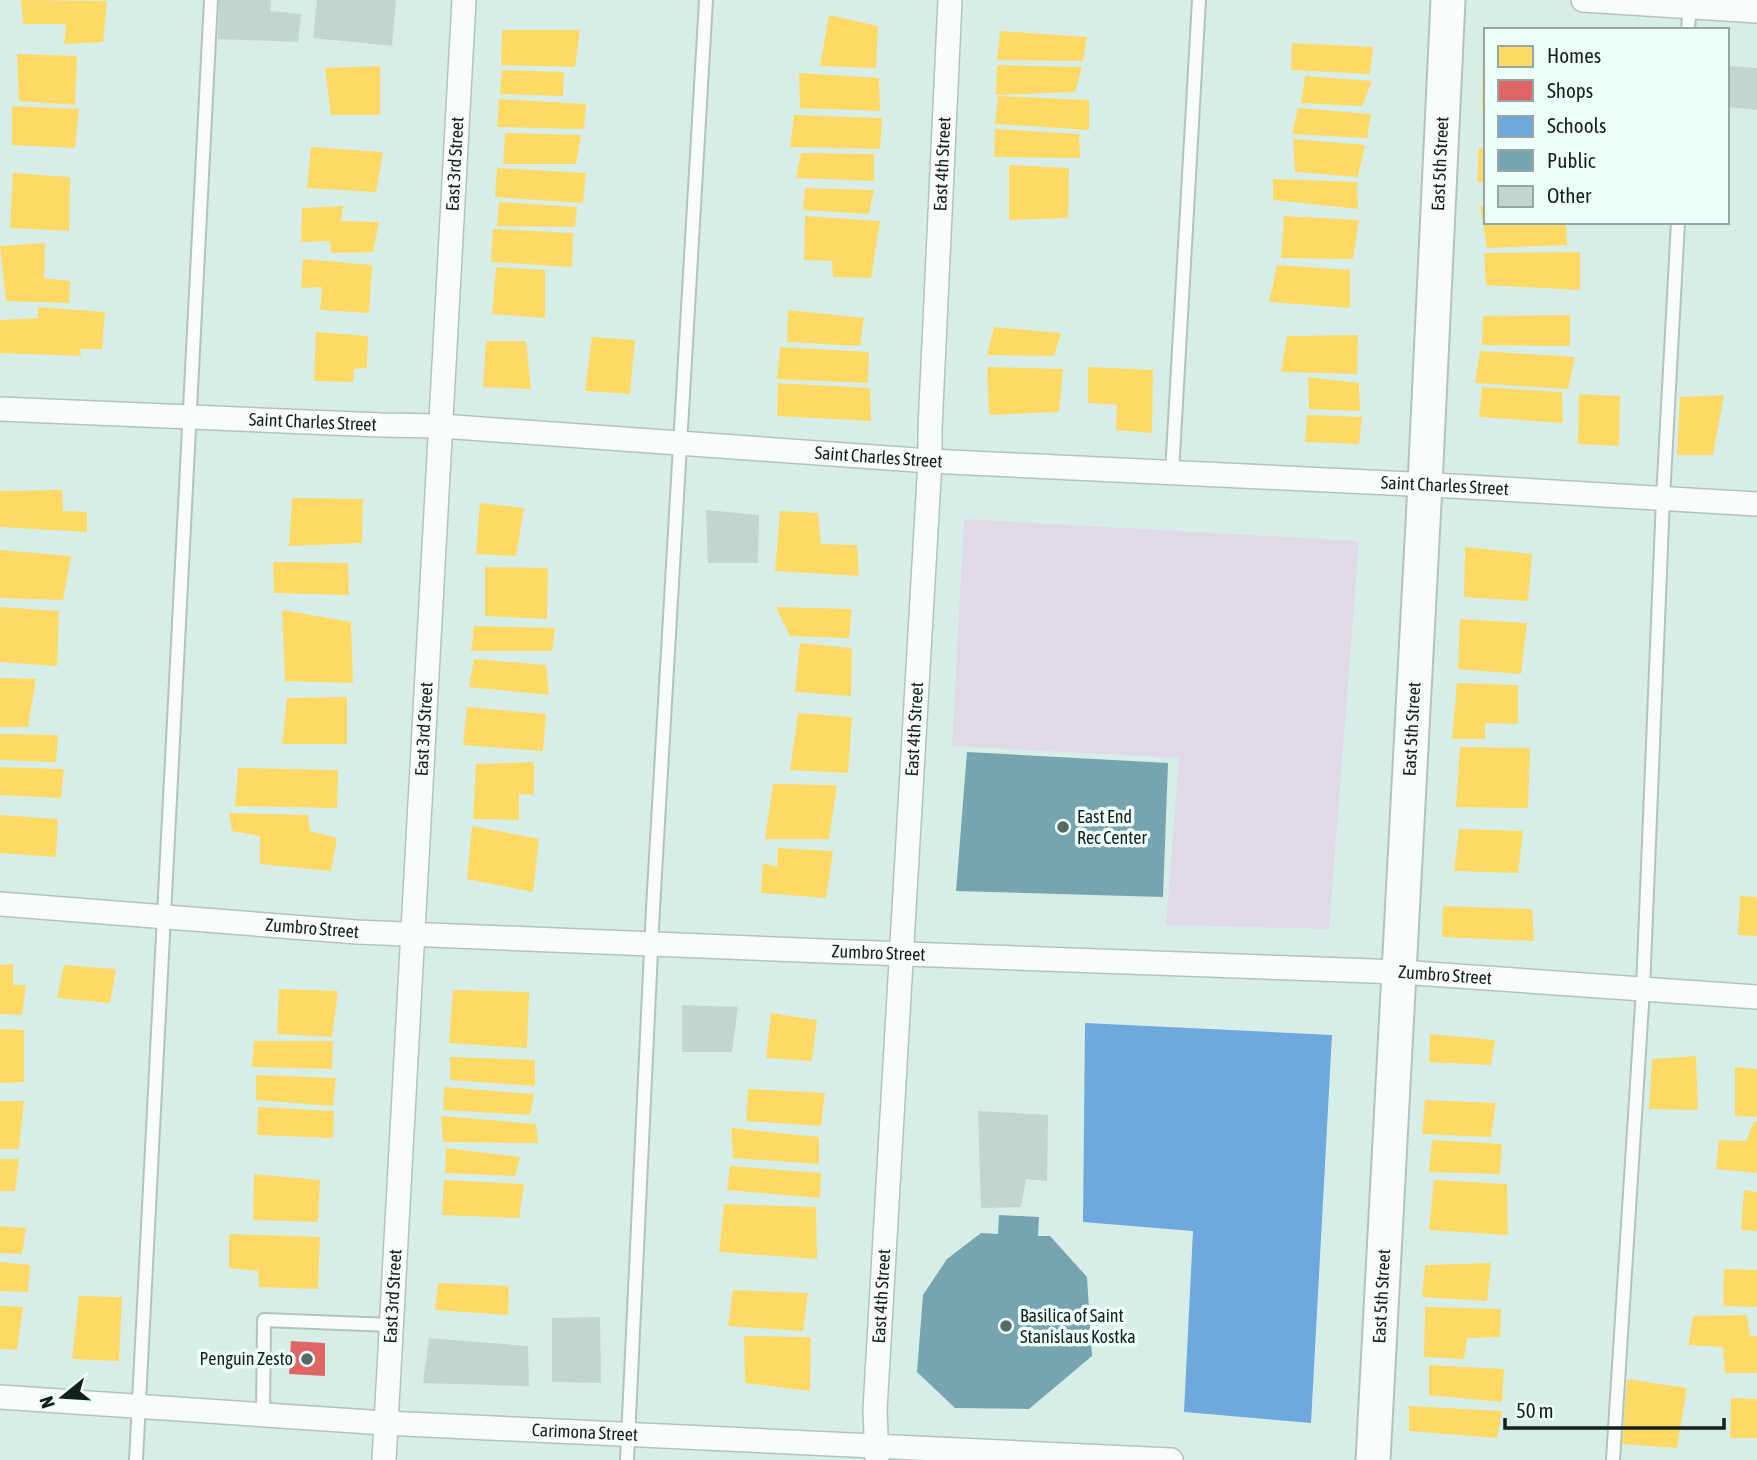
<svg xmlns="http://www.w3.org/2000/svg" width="1757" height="1460" font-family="'Asap Condensed',sans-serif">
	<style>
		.green { fill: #dfdae6 }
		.homes { fill: #ffd966 }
		.shops { fill: #e06666 }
		.schools { fill: #6fa8dc }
		.public { fill: #76a5af }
		.building { fill: #c3d5d1 }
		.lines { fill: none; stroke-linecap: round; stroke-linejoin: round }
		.lane-casing { stroke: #b2c3bf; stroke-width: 16 }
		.street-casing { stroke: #b2c3bf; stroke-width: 26 }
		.secondary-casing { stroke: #b2c3bf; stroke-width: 37 }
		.lane { stroke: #f9fcfc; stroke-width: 12 }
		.street { stroke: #f9fcfc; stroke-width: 23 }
		.secondary { stroke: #f9fcfc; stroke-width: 33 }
		.poi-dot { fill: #576965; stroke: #eefefa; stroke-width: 2.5 }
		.labels { text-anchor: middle; stroke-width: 7; stroke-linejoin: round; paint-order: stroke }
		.street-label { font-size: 18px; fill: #12211e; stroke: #eefefa }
		.poi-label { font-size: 18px; fill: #12211e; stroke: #eefefa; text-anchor: start }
	</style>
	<rect width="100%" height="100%" fill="#d7eee8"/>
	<!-- green -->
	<path class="green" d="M 964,519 L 1359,541 L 1329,929 L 1166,925 L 1179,758 L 952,746 Z"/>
	<!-- homes -->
	<path class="homes" d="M 21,0 L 107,1 L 103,42 L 64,44 L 66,24 L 23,24 Z
		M 829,15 L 878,26 L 876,68 L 820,66 Z
		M 502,30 L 580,30 L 575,67 L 501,65 Z
		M 1000,31 L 1087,37 L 1083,61 L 997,60 Z
		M 1292,43 L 1373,47 L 1370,74 L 1291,70 Z
		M 1483,51 L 1486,52 L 1486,109 L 1482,109 Z
		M 17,54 L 77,56 L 75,105 L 19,101 Z
		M 997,65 L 1082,67 L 1075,92 L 996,95 Z
		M 380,66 L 380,115 L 331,115 L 325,68 Z
		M 502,70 L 564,72 L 563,96 L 500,94 Z
		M 799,73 L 879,78 L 880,111 L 800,108 Z
		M 1305,76 L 1372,81 L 1362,106 L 1301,103 Z
		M 998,96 L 1089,100 L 1089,130 L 995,124 Z
		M 499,99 L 586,104 L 584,129 L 497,127 Z
		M 12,106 L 79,109 L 75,148 L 12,145 Z
		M 1298,108 L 1371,114 L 1367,138 L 1292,134 Z
		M 794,115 L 882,118 L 880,149 L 790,147 Z
		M 995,129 L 1079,134 L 1080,158 L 994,157 Z
		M 505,133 L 581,135 L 576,164 L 503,164 Z
		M 1293,139 L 1365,145 L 1358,177 L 1295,172 Z
		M 311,147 L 383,152 L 376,192 L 307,188 Z
		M 1479,148 L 1486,149 L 1486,182 L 1477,182 Z
		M 801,153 L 874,154 L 874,181 L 796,178 Z
		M 1009,165 L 1069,168 L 1068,218 L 1009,220 Z
		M 497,168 L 586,173 L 583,203 L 495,197 Z
		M 13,173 L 70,177 L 69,231 L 10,228 Z
		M 1273,179 L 1357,182 L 1358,209 L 1273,200 Z
		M 805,188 L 874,190 L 869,214 L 803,210 Z
		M 499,202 L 577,207 L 575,227 L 497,226 Z
		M 343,206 L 341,221 L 379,222 L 373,252 L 331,253 L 330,241 L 301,242 L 302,208 Z
		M 1480,206 L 1486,206 L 1486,222 L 1566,222 L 1567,245 L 1487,248 Z
		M 805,216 L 880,221 L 871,278 L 833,277 L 832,261 L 804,260 Z
		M 1284,216 L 1359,220 L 1353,259 L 1281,258 Z
		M 493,229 L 573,233 L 572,267 L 491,262 Z
		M 45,243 L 44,278 L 70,281 L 69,303 L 6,301 L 0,246 Z
		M 1580,252 L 1580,290 L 1486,285 L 1484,253 Z
		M 303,259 L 372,265 L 369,313 L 320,310 L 322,287 L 301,288 Z
		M 1277,265 L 1350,270 L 1350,308 L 1269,302 Z
		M 496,267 L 545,270 L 545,318 L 492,314 Z
		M 38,307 L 105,312 L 102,349 L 80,349 L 81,356 L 0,353 L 0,320 L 38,318 Z
		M 788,310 L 864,318 L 860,346 L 787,342 Z
		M 1570,315 L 1570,346 L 1482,345 L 1483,316 Z
		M 994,327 L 1061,333 L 1054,356 L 987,355 Z
		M 316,332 L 368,336 L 367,368 L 354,369 L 353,382 L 314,381 Z
		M 1358,335 L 1357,374 L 1281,372 L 1287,336 Z
		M 592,337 L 635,340 L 630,394 L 585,391 Z
		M 486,341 L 526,341 L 531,389 L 483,387 Z
		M 780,347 L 869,352 L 868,383 L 777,379 Z
		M 1480,351 L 1575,357 L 1568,389 L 1475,383 Z
		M 987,367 L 1063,369 L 1059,412 L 989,415 Z
		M 1088,367 L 1153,370 L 1152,433 L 1116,430 L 1117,405 L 1088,403 Z
		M 1308,377 L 1359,383 L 1360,411 L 1309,409 Z
		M 778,383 L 870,388 L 871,421 L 777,416 Z
		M 1482,387 L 1562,392 L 1563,423 L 1479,417 Z
		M 1579,394 L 1620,396 L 1619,446 L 1578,444 Z
		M 1724,395 L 1713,455 L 1677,455 L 1680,397 Z
		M 1307,415 L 1362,417 L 1359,444 L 1305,442 Z
		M 62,490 L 63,511 L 87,512 L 87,532 L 0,527 L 0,491 Z
		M 292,498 L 363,499 L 362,543 L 289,546 Z
		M 480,503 L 524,508 L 516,556 L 476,554 Z
		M 780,511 L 818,513 L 821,544 L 857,545 L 859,576 L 775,571 Z
		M 1465,547 L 1532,554 L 1528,601 L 1464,597 Z
		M 0,550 L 71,556 L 63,600 L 0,598 Z
		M 273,562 L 348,563 L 349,595 L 274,593 Z
		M 485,567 L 548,568 L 547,619 L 485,616 Z
		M 0,607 L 59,611 L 57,666 L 0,662 Z
		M 776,607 L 852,609 L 849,638 L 790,636 Z
		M 282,610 L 351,622 L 353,683 L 285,681 Z
		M 1460,619 L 1527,623 L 1521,674 L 1458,669 Z
		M 474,626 L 555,628 L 552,651 L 471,651 Z
		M 800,643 L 852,648 L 851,696 L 795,692 Z
		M 474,659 L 546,665 L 549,695 L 469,687 Z
		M 0,678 L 36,679 L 28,727 L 0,727 Z
		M 1457,683 L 1518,685 L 1518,724 L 1485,723 L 1485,739 L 1452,739 Z
		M 347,697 L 347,744 L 282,744 L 287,698 Z
		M 467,707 L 546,714 L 543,751 L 463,745 Z
		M 798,713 L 852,717 L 848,773 L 790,770 Z
		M 0,734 L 58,735 L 56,762 L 0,760 Z
		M 1460,747 L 1530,748 L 1528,808 L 1456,807 Z
		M 534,762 L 534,795 L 519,794 L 519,820 L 473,819 L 476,764 Z
		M 0,767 L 64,769 L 61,798 L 0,795 Z
		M 238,768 L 338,770 L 337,808 L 235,806 Z
		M 773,784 L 837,785 L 829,839 L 765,839 Z
		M 229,813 L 308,815 L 310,831 L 337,838 L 331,871 L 260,864 L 260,836 L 232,831 Z
		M 0,815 L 58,819 L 56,857 L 0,853 Z
		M 472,826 L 539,839 L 533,892 L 467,879 Z
		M 1459,829 L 1523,831 L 1518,873 L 1454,871 Z
		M 778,848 L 833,851 L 826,898 L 761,893 L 763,863 L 777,867 Z
		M 1740,896 L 1757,897 L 1757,936 L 1738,935 Z
		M 1443,906 L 1532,909 L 1534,941 L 1442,937 Z
		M 13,964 L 13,985 L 26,985 L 22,1015 L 0,1014 L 0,965 Z
		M 64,965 L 116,969 L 110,1003 L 57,998 Z
		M 279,989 L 338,991 L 332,1037 L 277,1034 Z
		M 453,990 L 529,992 L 527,1048 L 449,1043 Z
		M 771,1013 L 817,1020 L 812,1061 L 766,1058 Z
		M 0,1029 L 24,1030 L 24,1082 L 0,1083 Z
		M 1430,1034 L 1495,1040 L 1491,1065 L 1429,1062 Z
		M 254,1041 L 333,1041 L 332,1069 L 252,1067 Z
		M 1696,1056 L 1698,1110 L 1649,1109 L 1652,1059 Z
		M 450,1057 L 535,1060 L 535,1086 L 450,1080 Z
		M 1735,1067 L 1757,1069 L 1757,1117 L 1735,1116 Z
		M 256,1075 L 336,1078 L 333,1106 L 256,1100 Z
		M 444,1087 L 534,1094 L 530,1115 L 443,1110 Z
		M 748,1089 L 825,1093 L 821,1126 L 746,1121 Z
		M 1425,1100 L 1496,1103 L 1491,1137 L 1422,1134 Z
		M 0,1101 L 24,1101 L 19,1149 L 0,1149 Z
		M 258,1107 L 334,1111 L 333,1138 L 257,1135 Z
		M 441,1116 L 536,1124 L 538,1143 L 443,1142 Z
		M 1754,1121 L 1757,1122 L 1757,1173 L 1716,1169 L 1719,1140 L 1746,1141 Z
		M 731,1128 L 819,1137 L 819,1164 L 733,1158 Z
		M 1432,1140 L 1502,1144 L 1500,1174 L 1429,1172 Z
		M 446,1148 L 520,1157 L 515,1176 L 445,1173 Z
		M 0,1159 L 19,1159 L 15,1191 L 0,1191 Z
		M 730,1166 L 821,1173 L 820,1198 L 727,1190 Z
		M 254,1174 L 320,1180 L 318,1222 L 253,1220 Z
		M 444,1180 L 524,1184 L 519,1218 L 442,1215 Z
		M 1434,1180 L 1507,1184 L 1508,1235 L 1429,1230 Z
		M 1744,1190 L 1757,1192 L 1757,1231 L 1741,1230 Z
		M 724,1204 L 816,1207 L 817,1259 L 719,1252 Z
		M 0,1226 L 26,1228 L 22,1254 L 0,1253 Z
		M 229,1234 L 320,1237 L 318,1289 L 259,1287 L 258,1271 L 229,1268 Z
		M 0,1262 L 30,1265 L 28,1292 L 0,1291 Z
		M 1491,1263 L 1487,1301 L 1422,1297 L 1425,1265 Z
		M 1724,1269 L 1757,1270 L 1757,1307 L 1723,1306 Z
		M 438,1283 L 509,1286 L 508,1315 L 435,1310 Z
		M 733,1290 L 808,1293 L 803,1331 L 728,1326 Z
		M 79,1296 L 122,1297 L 119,1361 L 72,1359 Z
		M 0,1306 L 23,1307 L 17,1350 L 0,1349 Z
		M 1425,1307 L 1501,1309 L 1500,1337 L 1467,1338 L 1464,1359 L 1424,1357 Z
		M 1747,1315 L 1750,1336 L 1757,1336 L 1757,1373 L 1725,1373 L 1723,1347 L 1688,1345 L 1693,1316 Z
		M 744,1336 L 811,1337 L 810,1391 L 745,1383 Z
		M 1429,1365 L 1504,1369 L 1502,1402 L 1429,1395 Z
		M 1627,1379 L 1687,1388 L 1677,1448 L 1622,1444 Z
		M 1731,1398 L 1757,1399 L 1757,1438 L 1730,1438 Z
		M 1409,1406 L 1502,1411 L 1497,1438 L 1409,1431 Z"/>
	<!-- shops -->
	<path class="shops" d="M 291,1341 L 325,1343 L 325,1376 L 289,1374 Z"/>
	<!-- schools -->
	<path class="schools" d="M 1085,1023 L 1332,1035 L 1311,1423 L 1184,1412 L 1193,1231 L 1083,1222 Z"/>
	<!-- public -->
	<path class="public" d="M 967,752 L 1168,763 L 1163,897 L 956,891 Z
		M 999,1215 L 1039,1217 L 1038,1236 L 1050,1236 L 1087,1277 L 1092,1356 L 1029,1409 L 955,1408 L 917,1372 L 923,1295 L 947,1259 L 981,1233 L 998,1234 Z"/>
	<!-- building -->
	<path class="building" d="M 219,0 L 271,0 L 270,11 L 301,14 L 298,42 L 218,39 Z
		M 317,0 L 396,0 L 392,46 L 313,38 Z
		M 1727,66 L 1757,68 L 1757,110 L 1727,107 Z
		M 706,510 L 759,515 L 758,563 L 708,563 Z
		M 682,1005 L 738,1007 L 732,1052 L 682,1052 Z
		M 978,1111 L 1048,1115 L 1047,1181 L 1026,1179 L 1021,1207 L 981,1208 Z
		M 600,1317 L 601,1383 L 552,1382 L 552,1318 Z
		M 429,1338 L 528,1346 L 529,1386 L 423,1383 Z"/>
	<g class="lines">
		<!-- lane casing -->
		<g class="lane-casing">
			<path id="lane" d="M 1688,30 L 1690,2
				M 1172,473 L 1199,0
				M 263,1414 L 264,1320 L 391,1325
				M 136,1460 C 163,973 184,487 211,0
				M 627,1460 L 653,908 L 706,0
				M 1613,1460 L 1643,989 L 1663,498 L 1678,222"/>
		</g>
		<!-- street casing -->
		<g class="street-casing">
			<g id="street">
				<path d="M 1583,0 L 1757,11"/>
				<path id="s1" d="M 0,409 L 381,425 L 441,426 L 930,461 L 1452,486 L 1757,504"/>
				<path id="s2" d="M 0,904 L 357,932 L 850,952 L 1400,972 L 1757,997"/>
				<path id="s3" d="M 0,1397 L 385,1423 L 1171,1460"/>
				<path id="s4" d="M 384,1460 L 464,0"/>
				<path id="s5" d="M 877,1460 L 875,1410 L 930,461 L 930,429 L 950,0"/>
			</g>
		</g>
		<!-- secondary casing -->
		<g class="secondary-casing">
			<g id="secondary">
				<path id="s6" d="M 1373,1460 L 1425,485 L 1448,0"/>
			</g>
		</g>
		<!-- lane -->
		<use href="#lane" class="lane"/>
		<!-- street -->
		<use href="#street" class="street"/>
		<!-- secondary -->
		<use href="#secondary" class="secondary"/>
	</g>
	<!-- markers -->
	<g class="poi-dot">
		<circle cx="1063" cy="827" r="7"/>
		<circle cx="1006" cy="1326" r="7"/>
		<circle cx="307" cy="1359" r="7"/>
	</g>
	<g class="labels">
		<!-- street labels -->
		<g class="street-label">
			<text dy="6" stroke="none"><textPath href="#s4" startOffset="1298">East 3rd Street</textPath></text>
			<text dy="6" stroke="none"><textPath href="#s5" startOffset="1298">East 4th Street</textPath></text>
			<text dy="6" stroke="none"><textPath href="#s6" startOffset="1298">East 5th Street</textPath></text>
			<text dy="6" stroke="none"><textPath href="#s1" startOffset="313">Saint Charles Street</textPath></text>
			<text dy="6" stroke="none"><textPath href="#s1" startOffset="880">Saint Charles Street</textPath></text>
			<text dy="6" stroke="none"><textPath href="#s1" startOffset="1447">Saint Charles Street</textPath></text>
			<text dy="6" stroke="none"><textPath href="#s4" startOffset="732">East 3rd Street</textPath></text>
			<text dy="6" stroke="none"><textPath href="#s5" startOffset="732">East 4th Street</textPath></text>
			<text dy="6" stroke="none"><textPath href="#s6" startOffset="732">East 5th Street</textPath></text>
			<text dy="6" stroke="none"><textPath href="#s2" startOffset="313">Zumbro Street</textPath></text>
			<text dy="6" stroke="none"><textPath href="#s2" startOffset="880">Zumbro Street</textPath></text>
			<text dy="6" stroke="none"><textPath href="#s2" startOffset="1447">Zumbro Street</textPath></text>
			<text dy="6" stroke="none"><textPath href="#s4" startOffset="164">East 3rd Street</textPath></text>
			<text dy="6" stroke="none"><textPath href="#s5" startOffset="164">East 4th Street</textPath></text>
			<text dy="6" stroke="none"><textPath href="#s6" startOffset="164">East 5th Street</textPath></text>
			<text dy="6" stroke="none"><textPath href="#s3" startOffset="586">Carimona Street</textPath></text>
		</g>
		<!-- poi labels -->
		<g class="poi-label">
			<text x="1077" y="823">East End<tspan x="1077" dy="21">Rec Center</tspan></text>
			<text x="1020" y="1322">Basilica of Saint<tspan x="1020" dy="21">Stanislaus Kostka</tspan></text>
			<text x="293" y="1365" text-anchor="end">Penguin Zesto</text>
		</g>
	</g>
	<!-- legend -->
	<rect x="1484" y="28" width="245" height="196" fill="#eefefa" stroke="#96a6a2" stroke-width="2"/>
	<rect x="1498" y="46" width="35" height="21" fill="#ffd966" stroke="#96a6a2" stroke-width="2"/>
	<text x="1547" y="63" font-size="21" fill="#12211e">Homes</text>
	<rect x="1498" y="80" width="35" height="21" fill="#e06666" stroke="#96a6a2" stroke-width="2"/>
	<text x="1547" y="98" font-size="21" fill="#12211e">Shops</text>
	<rect x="1498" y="116" width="35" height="21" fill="#6fa8dc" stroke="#96a6a2" stroke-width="2"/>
	<text x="1547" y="133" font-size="21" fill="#12211e">Schools</text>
	<rect x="1498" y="150" width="35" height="21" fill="#76a5af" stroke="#96a6a2" stroke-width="2"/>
	<text x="1547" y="168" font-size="21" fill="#12211e">Public</text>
	<rect x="1498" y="186" width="35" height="21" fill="#c3d5d1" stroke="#96a6a2" stroke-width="2"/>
	<text x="1547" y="203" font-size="21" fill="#12211e">Other</text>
	<!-- north arrow -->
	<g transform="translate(63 1397) rotate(252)" stroke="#eefefa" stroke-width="5" paint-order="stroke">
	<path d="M0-5L12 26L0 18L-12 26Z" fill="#12211e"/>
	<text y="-10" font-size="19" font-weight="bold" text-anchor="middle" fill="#12211e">N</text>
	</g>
	<!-- scale -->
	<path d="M1505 1418v10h219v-10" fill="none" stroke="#12211e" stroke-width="3.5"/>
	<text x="1516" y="1418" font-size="21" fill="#12211e" stroke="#eefefa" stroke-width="5" paint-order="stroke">50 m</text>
</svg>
